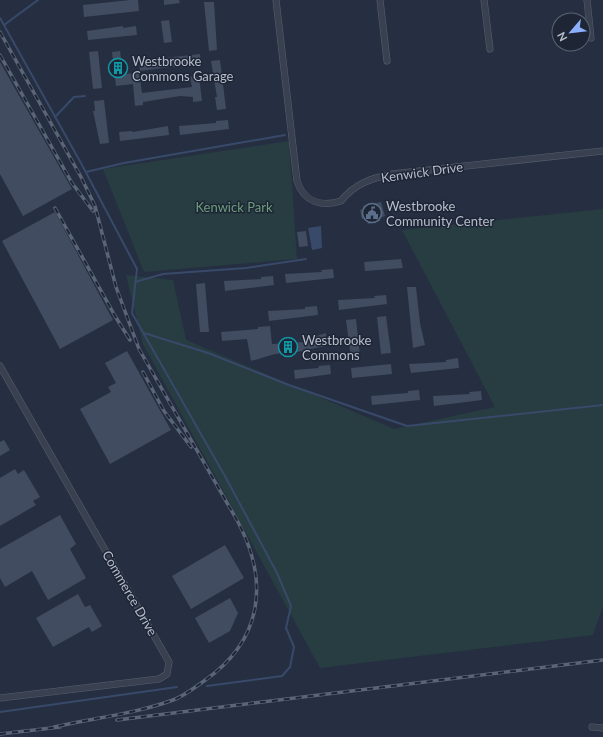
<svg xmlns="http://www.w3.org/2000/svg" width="603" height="737" font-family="Lato,sans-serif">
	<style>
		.green { fill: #273d42 }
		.water { fill: #384969 }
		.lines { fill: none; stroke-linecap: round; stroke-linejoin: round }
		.stream { stroke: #384969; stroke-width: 2 }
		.building { fill: #414c61 }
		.minor-casing { stroke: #575f6e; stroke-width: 7 }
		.minor { stroke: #394151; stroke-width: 6 }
		.rail-casing { stroke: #5b6578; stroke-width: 3.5 }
		.rail { stroke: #1e2636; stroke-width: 2; stroke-dasharray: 6; stroke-linecap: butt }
		.labels { text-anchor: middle; stroke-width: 3; stroke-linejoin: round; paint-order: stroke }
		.poi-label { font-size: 13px; fill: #b6bdcb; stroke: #1e2636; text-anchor: start }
		.street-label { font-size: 13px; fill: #b6bdcb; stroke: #1e2636 }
		.park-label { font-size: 13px; fill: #6c9d7b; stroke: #1e2636 }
	</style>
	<rect width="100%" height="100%" fill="#252f41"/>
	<!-- green -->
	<path class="green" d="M 289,141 L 297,259 L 144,272 L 103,169 Z
		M 603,209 L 603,606 L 593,635 L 320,668 L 143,344 L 126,275 L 173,280 L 186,340 L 394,429 L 495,407 L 402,230 Z"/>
	<!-- water -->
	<path class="water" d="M 321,226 L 322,248 L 312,250 L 308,228 Z"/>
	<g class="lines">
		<!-- stream -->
		<path class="stream" d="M 0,18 L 82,165 L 137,269 L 132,313 L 226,478 L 277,573 L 291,606 L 286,628 L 294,647 L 290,667 L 282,676 L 207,686
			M 4,25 L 38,0
			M 55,117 L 74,97 L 85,96
			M 86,172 L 124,163 L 285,135
			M 135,282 L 163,274 L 246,268 L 306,259
			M 144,333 L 208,353 L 289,385 L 407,426 L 603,405
			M 0,712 L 177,687"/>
	</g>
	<!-- building -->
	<path class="building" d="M 130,0 L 138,0 L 139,11 L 84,17 L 83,5 Z
		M 164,0 L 179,0 L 180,3 L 164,5 Z
		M 204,2 L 214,2 L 217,50 L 209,51 Z
		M 169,20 L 172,42 L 164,43 L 161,21 Z
		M 123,26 L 123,28 L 136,26 L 137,35 L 88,40 L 87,31 Z
		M 98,51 L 102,88 L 93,89 L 89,52 Z
		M 120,51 L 123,74 L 139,73 L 142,93 L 192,87 L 190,77 L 199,76 L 202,101 L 193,102 L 193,97 L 180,96 L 143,102 L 143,105 L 135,106 L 133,84 L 116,86 L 112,52 Z
		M 200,54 L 201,63 L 140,71 L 139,61 Z
		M 220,60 L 226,109 L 217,110 L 215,97 L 217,97 L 211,61 Z
		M 0,62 L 72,189 L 23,216 L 0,174 Z
		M 104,100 L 109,143 L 100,144 L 93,111 L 95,111 L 94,101 Z
		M 228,120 L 229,129 L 180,135 L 179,126 L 216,123 L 216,121 Z
		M 168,126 L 169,135 L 120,141 L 119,132 L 132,131 L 133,132 Z
		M 381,202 L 385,216 L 379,218 L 380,221 L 368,224 L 366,218 L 362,219 L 360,210 L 363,209 L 363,206 Z
		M 55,212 L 113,320 L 60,349 L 2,241 Z
		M 306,231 L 308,246 L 299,247 L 297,232 Z
		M 401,259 L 403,268 L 365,271 L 364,262 Z
		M 333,269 L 334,278 L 286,283 L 285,274 L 322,272 L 321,270 Z
		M 273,276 L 274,285 L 225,291 L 224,281 L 261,279 L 261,277 Z
		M 205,283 L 209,332 L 200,332 L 196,284 Z
		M 407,287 L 416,287 L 420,323 L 425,345 L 413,348 Z
		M 386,295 L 387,304 L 339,310 L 338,300 L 375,298 L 374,296 Z
		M 317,306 L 318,315 L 269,321 L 268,311 L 305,309 L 305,307 Z
		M 386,316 L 391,353 L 381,354 L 377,317 Z
		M 356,319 L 360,356 L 351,358 L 346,320 Z
		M 270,326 L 272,344 L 304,342 L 304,340 L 326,333 L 326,346 L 305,350 L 305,351 L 275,354 L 251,361 L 247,339 L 222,341 L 221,332 L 258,329 L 258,327 Z
		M 127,351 L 171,430 L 110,464 L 80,409 L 111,392 L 108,387 L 116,383 L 105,363 Z
		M 458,358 L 459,368 L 411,373 L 409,364 L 446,362 L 446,360 Z
		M 391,364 L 392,374 L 352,378 L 351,368 Z
		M 330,365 L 331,374 L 295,379 L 294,370 L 319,368 L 318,366 Z
		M 419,390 L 420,400 L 372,405 L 371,396 L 408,393 L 408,391 Z
		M 481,391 L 482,400 L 434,406 L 433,396 L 470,394 L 469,392 Z
		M 4,440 L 10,450 L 0,456 L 0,442 Z
		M 15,469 L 18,474 L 24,470 L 40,497 L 33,501 L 36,505 L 0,526 L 0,478 Z
		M 60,515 L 76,544 L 70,549 L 86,578 L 48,600 L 32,571 L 5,587 L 0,578 L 0,549 Z
		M 225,545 L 244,578 L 191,609 L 172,576 Z
		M 78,594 L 85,607 L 90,605 L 102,626 L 92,632 L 89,627 L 53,647 L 36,618 Z
		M 230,598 L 238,613 L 230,631 L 209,643 L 195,618 Z"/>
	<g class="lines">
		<!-- minor casing -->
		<g class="minor-casing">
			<path id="minor" d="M 276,0 L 297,181 C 304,202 321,207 341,201 C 354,184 372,178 392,174 L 603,151
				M 380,0 L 387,61
				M 484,0 L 490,49
				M 587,0 L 591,38
				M 0,366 L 169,662 L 167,674 L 159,679 L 0,698
				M 592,727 L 603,728"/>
		</g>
		<!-- minor -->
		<use href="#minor" class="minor"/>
		<!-- rail casing -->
		<g class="rail-casing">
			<path id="rail" d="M 0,32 L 81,177 L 95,206 L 116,287 L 139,349 L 238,522 C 270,583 262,641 204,681 C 194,688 184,696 173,700 C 135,714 93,718 54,727
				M 0,55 L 72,183 L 93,211
				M 55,208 L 115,316 L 130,340
				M 143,372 L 164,411 L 191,447
				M 117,720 L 603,660
				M 0,734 L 60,727"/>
		</g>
		<!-- rail -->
		<use href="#rail" class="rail"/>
	</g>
	<!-- icons -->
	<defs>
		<g id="building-ring" transform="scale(1)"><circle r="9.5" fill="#1e2636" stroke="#0f9aa8" stroke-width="1.5"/><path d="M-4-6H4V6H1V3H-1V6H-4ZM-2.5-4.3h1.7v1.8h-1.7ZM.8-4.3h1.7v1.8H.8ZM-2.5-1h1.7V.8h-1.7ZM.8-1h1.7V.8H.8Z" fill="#0f9aa8"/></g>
		<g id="civic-ring" transform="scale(1)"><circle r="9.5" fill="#1e2636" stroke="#5c6f8a" stroke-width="1.5"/><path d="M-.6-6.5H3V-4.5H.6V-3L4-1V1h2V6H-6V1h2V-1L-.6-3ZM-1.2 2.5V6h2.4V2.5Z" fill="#5c6f8a"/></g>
	</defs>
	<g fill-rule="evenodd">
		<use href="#building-ring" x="118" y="68"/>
		<use href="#civic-ring" x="372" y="213"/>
		<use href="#building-ring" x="288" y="347"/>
	</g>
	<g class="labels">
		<!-- poi labels -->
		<g class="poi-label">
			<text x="132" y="66">Westbrooke<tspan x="132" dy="15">Commons Garage</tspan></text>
			<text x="386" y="211">Westbrooke<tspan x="386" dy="15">Community Center</tspan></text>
			<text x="302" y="345">Westbrooke<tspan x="302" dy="15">Commons</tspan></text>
		</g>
		<!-- street labels -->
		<g class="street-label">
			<text transform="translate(422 172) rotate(-8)" y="5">Kenwick Drive</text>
			<text transform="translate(130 593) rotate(60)" y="5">Commerce Drive</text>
		</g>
		<!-- park labels -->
		<g class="park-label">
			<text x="234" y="212">Kenwick Park</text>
		</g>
	</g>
	<!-- north arrow -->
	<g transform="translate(571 32) rotate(242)"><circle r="19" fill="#1e2636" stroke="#5b6272"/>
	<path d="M0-3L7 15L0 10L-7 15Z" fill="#8baffb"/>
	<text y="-6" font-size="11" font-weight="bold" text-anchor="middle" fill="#b6bdcb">N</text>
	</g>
</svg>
